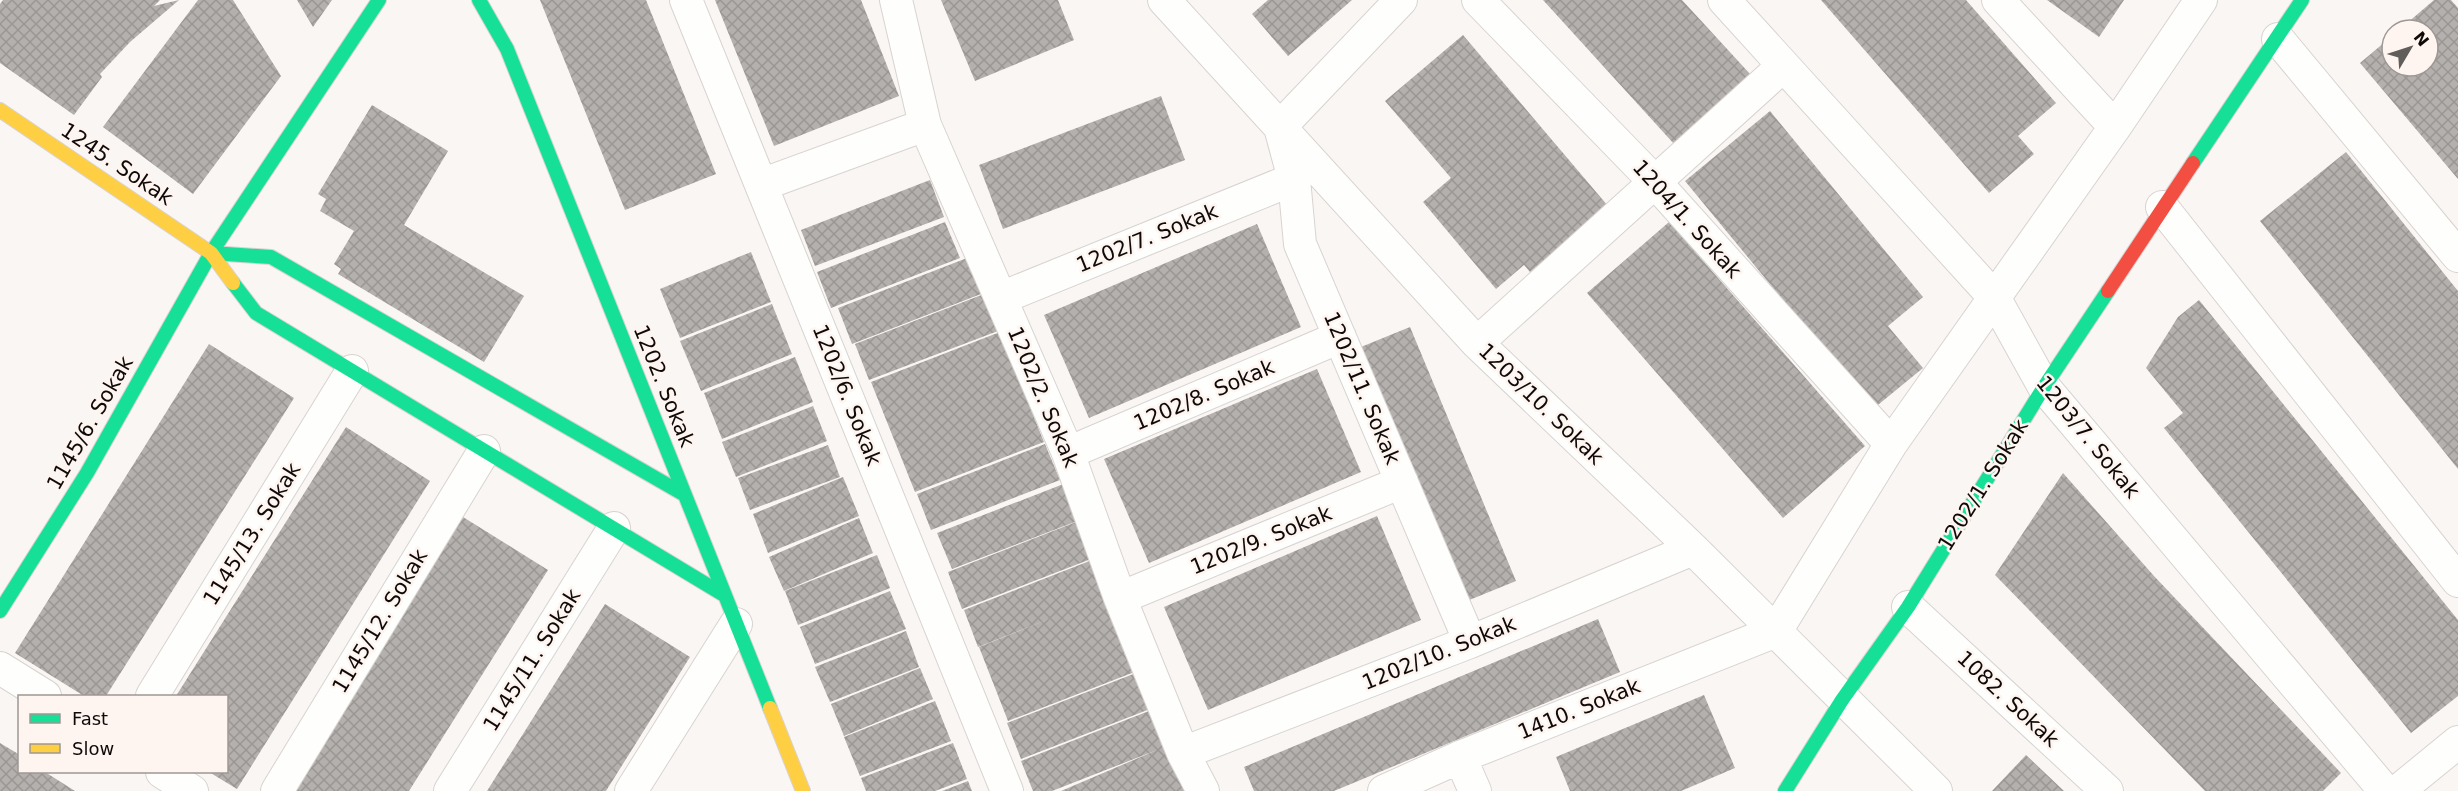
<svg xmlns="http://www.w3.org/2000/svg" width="2458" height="791" font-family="'DejaVu Sans',sans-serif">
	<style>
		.building { fill: url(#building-cross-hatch) }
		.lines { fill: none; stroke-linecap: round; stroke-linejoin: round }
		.street-casing { stroke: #d8d3d1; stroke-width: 34 }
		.fast-casing { stroke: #d8d3d1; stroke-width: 16 }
		.slow-casing { stroke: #d8d3d1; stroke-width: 16 }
		.jam-casing { stroke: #d8d3d1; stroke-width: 16 }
		.street { stroke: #fefefd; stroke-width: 32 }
		.fast { stroke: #16e098; stroke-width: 14 }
		.slow { stroke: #ffcf43; stroke-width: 14 }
		.jam { stroke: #f24e42; stroke-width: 14 }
		.labels { text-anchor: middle; stroke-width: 5; stroke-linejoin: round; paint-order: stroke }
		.street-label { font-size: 21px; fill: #0f0a08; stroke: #fef5f0 }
	</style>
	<defs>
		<pattern id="building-cross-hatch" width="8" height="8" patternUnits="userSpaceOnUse" patternTransform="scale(1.5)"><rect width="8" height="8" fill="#b4b0ad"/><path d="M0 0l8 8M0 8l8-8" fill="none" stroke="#9a9693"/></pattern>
	</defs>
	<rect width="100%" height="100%" fill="#faf6f4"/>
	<!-- building -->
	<path class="building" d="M 3,0 L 160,0 L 154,6 L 179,0 L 130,42 L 100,74 L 102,77 L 74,115 L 0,63 L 0,4 Z
		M 198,0 L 233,0 L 281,76 L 193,194 L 103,127 Z
		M 297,0 L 332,0 L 313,27 Z
		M 540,0 L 646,0 L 716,174 L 625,210 Z
		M 715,0 L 861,0 L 899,96 L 774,146 Z
		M 941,0 L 1058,0 L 1074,40 L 975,81 Z
		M 1268,0 L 1352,0 L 1288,56 L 1252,14 Z
		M 1543,0 L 1682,0 L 1751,75 L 1675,145 Z
		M 1821,0 L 1966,0 L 2056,103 L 2018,136 L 2034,154 L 1989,193 Z
		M 2047,0 L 2124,0 L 2099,37 Z
		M 2434,0 L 2451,0 L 2458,8 L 2458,179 L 2360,63 L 2392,36 L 2392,66 L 2428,66 L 2428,30 L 2399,30 Z
		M 1463,35 L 1608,206 L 1530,272 L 1524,265 L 1496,289 L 1423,202 L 1451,178 L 1385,101 Z
		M 1161,96 L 1185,160 L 1003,229 L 979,165 Z
		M 372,105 L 448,151 L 404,225 L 524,296 L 484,362 L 338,274 L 341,269 L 334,264 L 354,231 L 320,211 L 326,199 L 318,194 Z
		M 1770,111 L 1923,297 L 1888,326 L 1923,368 L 1873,409 L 1685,181 Z
		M 2346,152 L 2458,291 L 2458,469 L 2260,221 Z
		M 930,180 L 944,217 L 815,266 L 801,230 Z
		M 945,222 L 960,258 L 831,308 L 817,272 Z
		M 1669,222 L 1865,446 L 1783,518 L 1587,293 Z
		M 1257,224 L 1301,327 L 1089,418 L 1044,315 Z
		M 751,252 L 771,302 L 680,338 L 660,289 Z
		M 967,258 L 981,294 L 852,344 L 838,308 Z
		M 984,294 L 998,331 L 869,380 L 855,344 Z
		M 2199,300 L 2458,620 L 2458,696 L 2411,733 L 2164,428 L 2183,413 L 2146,368 L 2178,317 Z
		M 772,304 L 792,354 L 701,391 L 680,341 Z
		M 1410,327 L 1516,581 L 1462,603 L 1356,349 Z
		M 1000,332 L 1044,442 L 915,492 L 871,382 Z
		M 209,344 L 294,398 L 106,696 L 84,696 L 15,653 Z
		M 795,357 L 813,402 L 722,439 L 704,393 Z
		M 1317,369 L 1361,472 L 1149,563 L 1104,459 Z
		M 813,406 L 827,441 L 736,477 L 722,442 Z
		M 346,427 L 430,481 L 237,789 L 209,772 L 226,772 L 226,696 L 176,696 Z
		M 1045,444 L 1060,480 L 931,530 L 917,494 Z
		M 828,445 L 840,477 L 750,510 L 738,478 Z
		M 2063,473 L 2154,576 L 2341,773 L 2323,791 L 2205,791 L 1995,575 Z
		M 843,477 L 859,516 L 768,553 L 753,514 Z
		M 1066,483 L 1080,520 L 952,569 L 937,533 Z
		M 1377,516 L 1421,620 L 1208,710 L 1164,607 Z
		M 463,517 L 548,570 L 409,791 L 291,791 Z
		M 859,518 L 873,553 L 784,591 L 769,557 Z
		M 1076,522 L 1091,559 L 962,609 L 948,572 Z
		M 877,555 L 890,588 L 798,625 L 785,591 Z
		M 1092,560 L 1137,671 L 1008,721 L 979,647 L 1059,615 L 978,647 L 964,610 Z
		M 890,591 L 906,629 L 815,664 L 800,627 Z
		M 605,604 L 690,657 L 606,791 L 487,791 Z
		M 1598,619 L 1620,672 L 1334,791 L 1254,791 L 1244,767 Z
		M 906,631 L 919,667 L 830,702 L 815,667 Z
		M 920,668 L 933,699 L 844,736 L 831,704 Z
		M 1136,673 L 1150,709 L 1021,759 L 1007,723 Z
		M 1704,695 L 1735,768 L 1681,791 L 1570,791 L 1556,757 Z
		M 935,701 L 951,741 L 860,776 L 844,737 Z
		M 1149,711 L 1190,791 L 1061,791 L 1157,750 L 1052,791 L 1033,791 L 1021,761 Z
		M 0,743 L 20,755 L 20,772 L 45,772 L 75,791 L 0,791 Z
		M 953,743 L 967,779 L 935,791 L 866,791 L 861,778 Z
		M 2026,755 L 2064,791 L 1992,791 Z
		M 968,781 L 972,791 L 942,791 Z"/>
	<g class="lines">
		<!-- street casing -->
		<g class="street-casing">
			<path id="street" d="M 686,0 L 1007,791
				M 896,0 L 925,125 L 1068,453 L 1120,598 L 1183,753 L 1203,791
				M 1164,0 L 1477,343 L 1693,549 L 1936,791
				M 1401,0 L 1280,127 L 1294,179 L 1300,244 L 1470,642
				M 1478,0 L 1655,182 L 1891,444
				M 1724,0 L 1994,297 L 2044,387 L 2385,791
				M 1998,0 L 2115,127
				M 2278,39 L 2458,256
				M 761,185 L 925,125
				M 2162,207 L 2458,581
				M 1001,298 L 1294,179
				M 1477,343 L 1783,66
				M 1068,453 L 1340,337
				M 1120,598 L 1402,482
				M 1908,607 L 2107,791
				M 0,668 L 45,696
				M 152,696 L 352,371
				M 1183,753 L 1470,642 L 1693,549
				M 1460,757 L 1475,791
				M 162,772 L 192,791
				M 277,791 L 484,451
				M 450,791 L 614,528
				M 631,791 L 736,624
				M 1384,791 L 1460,757 L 1776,631 L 1891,444 L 2115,127 L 2201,0
				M 2398,791 L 2458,742"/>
		</g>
		<!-- fast casing -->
		<g class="fast-casing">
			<path id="fast" d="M 479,0 L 507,49 L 770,708
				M 2193,163 L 2302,0
				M 211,253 L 271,257 L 685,495
				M 233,283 L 256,313 L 724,595
				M 0,611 L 87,473 L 211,253 L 379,0
				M 1785,791 L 1842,700 L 1908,607 L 2044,387 L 2108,291"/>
		</g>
		<!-- slow casing -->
		<g class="slow-casing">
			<path id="slow" d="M 0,110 L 211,253 L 233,283
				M 770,708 L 803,791"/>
		</g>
		<!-- jam casing -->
		<g class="jam-casing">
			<path id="jam" d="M 2108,291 L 2193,163"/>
		</g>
		<!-- street -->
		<use href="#street" class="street"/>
		<!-- fast -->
		<use href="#fast" class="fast"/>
		<!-- slow -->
		<use href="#slow" class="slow"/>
		<!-- jam -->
		<use href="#jam" class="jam"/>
	</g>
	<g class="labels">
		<!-- street labels -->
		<g class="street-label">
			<text transform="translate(117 164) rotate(34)" y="7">1245. Sokak</text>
			<text transform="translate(1687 219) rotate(48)" y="7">1204/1. Sokak</text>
			<text transform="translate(1147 238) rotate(-22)" y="7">1202/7. Sokak</text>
			<text transform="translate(664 386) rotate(68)" y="7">1202. Sokak</text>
			<text transform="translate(1362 388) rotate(67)" y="7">1202/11. Sokak</text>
			<text transform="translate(847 395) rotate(68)" y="7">1202/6. Sokak</text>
			<text transform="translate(1204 395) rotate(-23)" y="7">1202/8. Sokak</text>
			<text transform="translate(1043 397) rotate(67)" y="7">1202/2. Sokak</text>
			<text transform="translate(1541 404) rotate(44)" y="7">1203/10. Sokak</text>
			<text transform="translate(90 423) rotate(-60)" y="7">1145/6. Sokak</text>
			<text transform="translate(2088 437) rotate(51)" y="7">1203/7. Sokak</text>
			<text transform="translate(1983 485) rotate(-58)" y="7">1202/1. Sokak</text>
			<text transform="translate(252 534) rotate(-58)" y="7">1145/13. Sokak</text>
			<text transform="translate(1261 540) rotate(-22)" y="7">1202/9. Sokak</text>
			<text transform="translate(380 621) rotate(-59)" y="7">1145/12. Sokak</text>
			<text transform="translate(1439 653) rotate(-22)" y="7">1202/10. Sokak</text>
			<text transform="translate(532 660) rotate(-58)" y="7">1145/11. Sokak</text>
			<text transform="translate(2008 699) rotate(43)" y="7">1082. Sokak</text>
			<text transform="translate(1579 709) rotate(-22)" y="7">1410. Sokak</text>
		</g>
	</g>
	<!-- legend -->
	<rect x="18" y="695" width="210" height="78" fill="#fef5f0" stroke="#9e9793" stroke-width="1.5"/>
	<rect x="30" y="714" width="30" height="9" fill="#16e098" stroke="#9e9793" stroke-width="1.5"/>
	<text x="72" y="725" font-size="18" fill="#0f0a08">Fast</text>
	<rect x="30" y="744" width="30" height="9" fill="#ffcf43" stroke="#9e9793" stroke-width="1.5"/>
	<text x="72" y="755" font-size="18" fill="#0f0a08">Slow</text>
	<!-- north arrow -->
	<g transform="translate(2410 48) rotate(51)"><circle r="28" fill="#fef5f0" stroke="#9e9793" stroke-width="1.5"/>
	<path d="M0-4.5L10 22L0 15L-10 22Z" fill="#615d5b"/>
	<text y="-9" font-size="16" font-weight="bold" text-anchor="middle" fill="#0f0a08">N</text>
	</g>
</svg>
